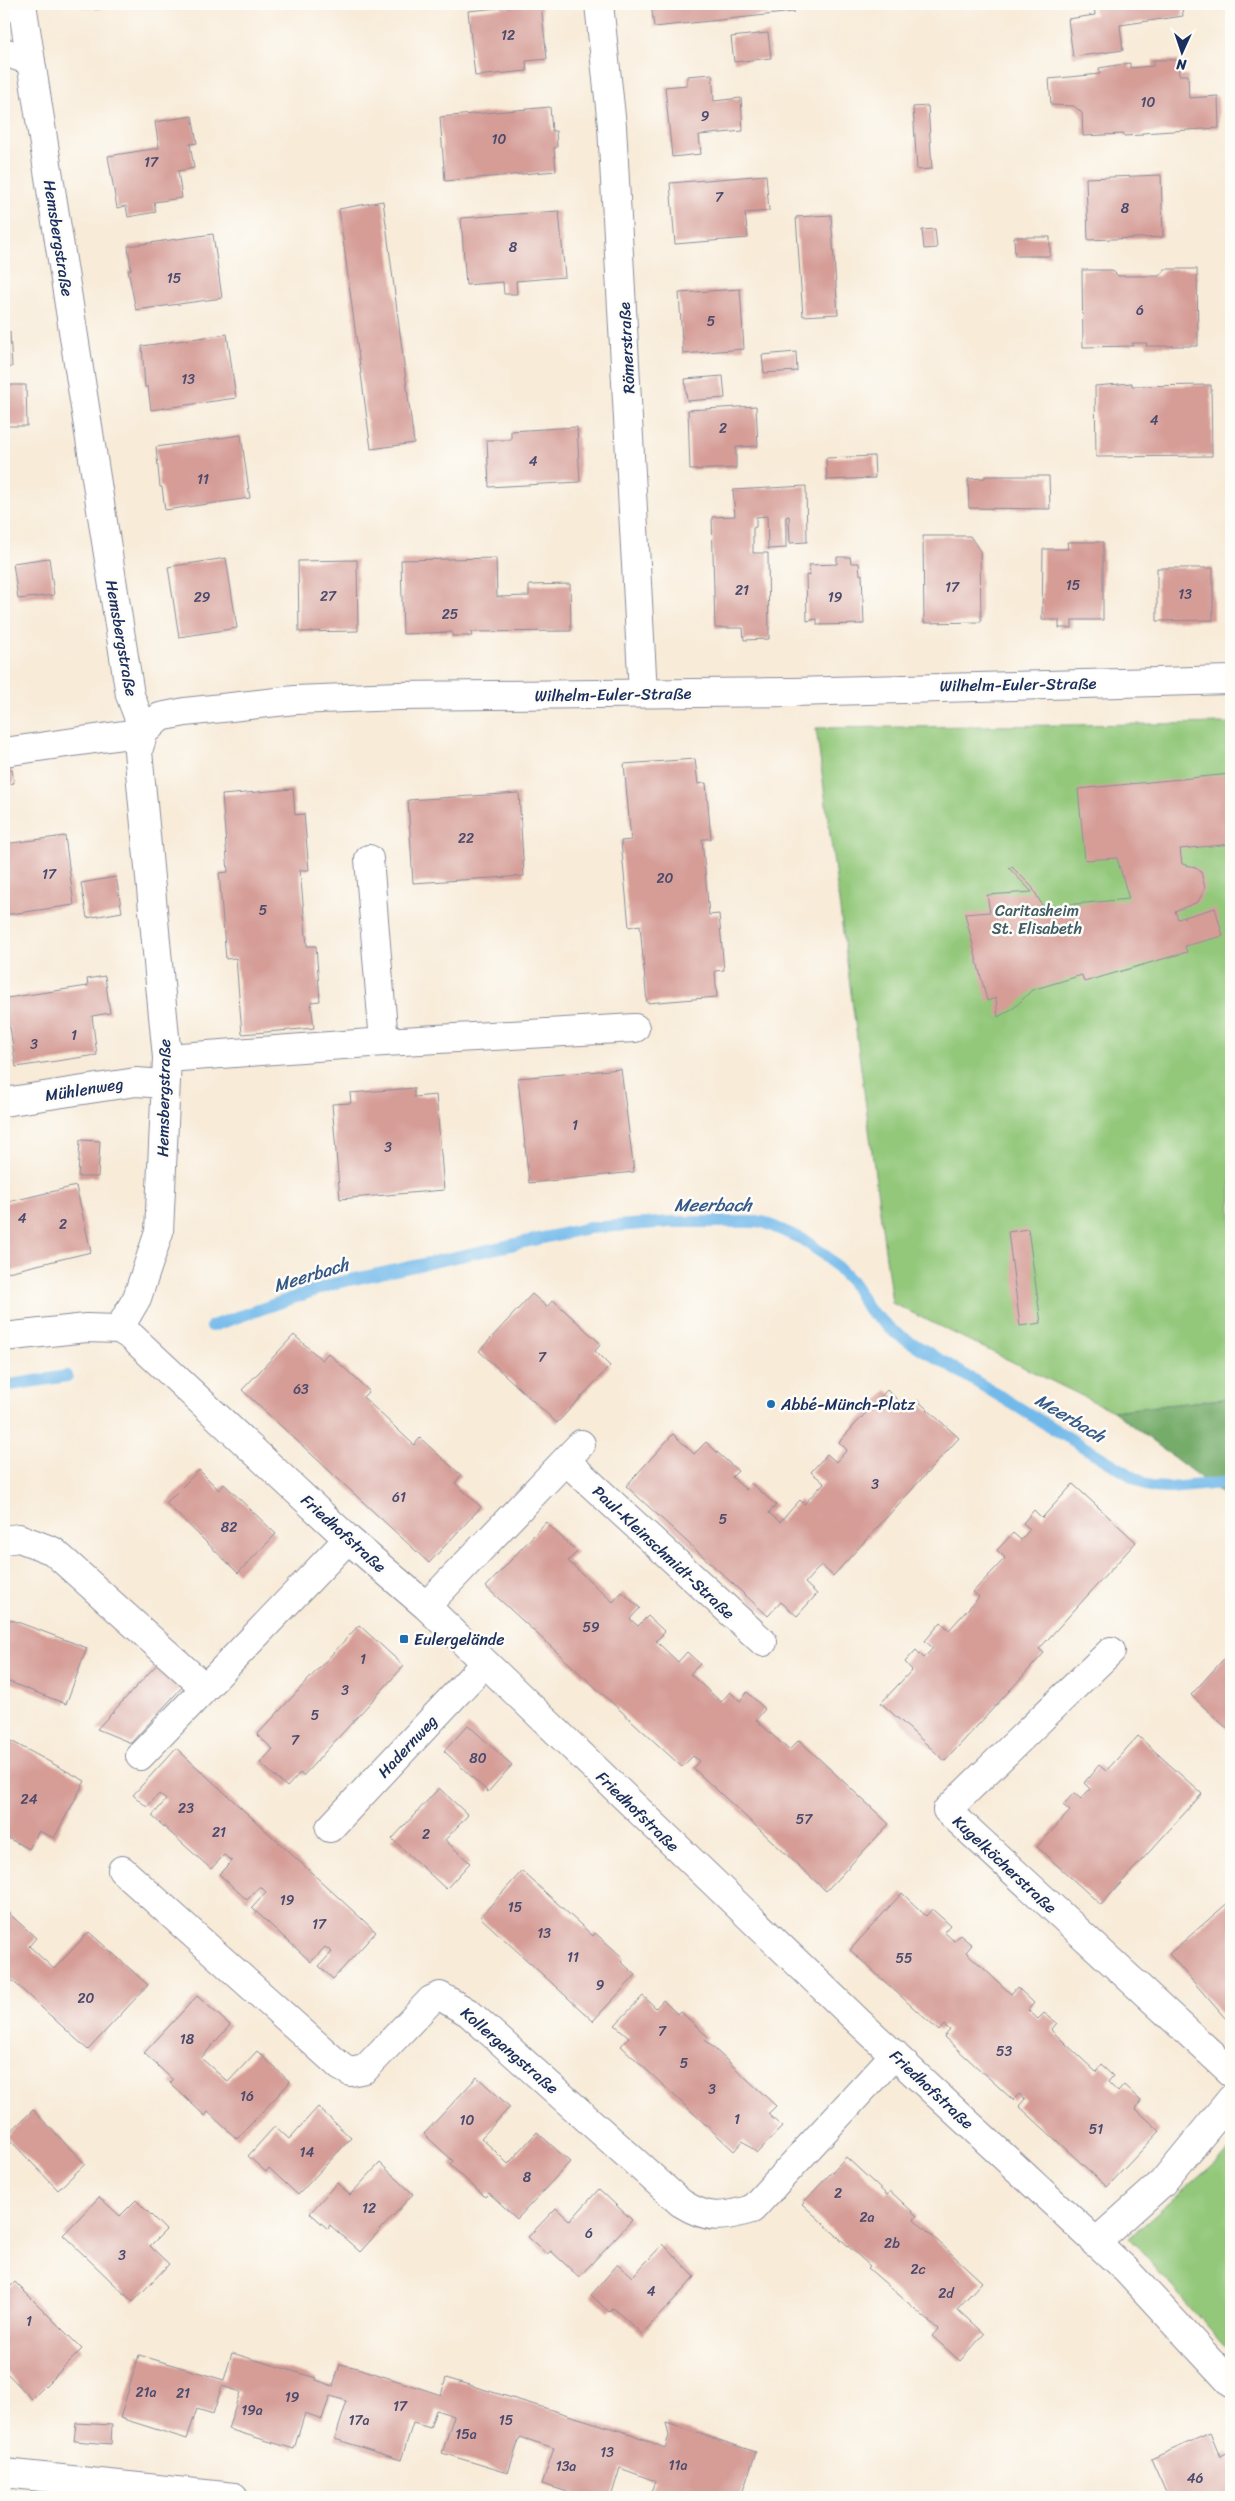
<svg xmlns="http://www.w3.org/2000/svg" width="1235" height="2501" font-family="Sriracha,sans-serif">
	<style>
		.green { fill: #93c87a; stroke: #577c6c }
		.forest { fill: #76ac6a; stroke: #486e64 }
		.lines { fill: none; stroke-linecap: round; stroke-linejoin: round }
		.stream { stroke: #73baea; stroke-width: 12 }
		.building { fill: #d69d97 }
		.minor-casing { stroke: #8a8d9b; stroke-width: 30 }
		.minor { stroke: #fff; stroke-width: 28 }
		.poi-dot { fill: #1f6fb2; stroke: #fdfcf7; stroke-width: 2 }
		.labels { text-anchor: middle; stroke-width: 5; stroke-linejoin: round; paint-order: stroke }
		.number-label { font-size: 14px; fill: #4a4a6c }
		.street-label { font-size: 16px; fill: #1b2f5e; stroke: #fdfcf7 }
		.park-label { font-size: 16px; fill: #3f5d66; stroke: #fdfcf7 }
		.poi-label { font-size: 16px; fill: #1b2f5e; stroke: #fdfcf7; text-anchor: start }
		.water-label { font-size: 18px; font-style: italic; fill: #355988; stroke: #fdfcf7 }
	</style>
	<rect width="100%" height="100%" fill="#fdfcf7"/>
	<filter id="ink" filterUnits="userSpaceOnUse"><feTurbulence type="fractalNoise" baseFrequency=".02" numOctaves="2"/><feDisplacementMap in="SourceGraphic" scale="10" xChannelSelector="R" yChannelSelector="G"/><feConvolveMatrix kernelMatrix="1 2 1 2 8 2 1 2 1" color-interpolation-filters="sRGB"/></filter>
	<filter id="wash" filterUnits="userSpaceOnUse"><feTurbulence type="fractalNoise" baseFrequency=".0096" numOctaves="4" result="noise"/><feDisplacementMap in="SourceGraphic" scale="20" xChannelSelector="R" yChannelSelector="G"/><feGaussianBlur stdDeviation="1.12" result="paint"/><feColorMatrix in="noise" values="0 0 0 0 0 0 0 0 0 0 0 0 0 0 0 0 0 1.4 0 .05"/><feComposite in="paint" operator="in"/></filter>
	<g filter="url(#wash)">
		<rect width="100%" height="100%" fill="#f8ebd8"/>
		<!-- green -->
		<path class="green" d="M 1231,723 L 1231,1398 L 1113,1411 L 892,1303 L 816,728 Z
			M 1231,2149 L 1231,2354 L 1129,2238 Z"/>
		<!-- forest -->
		<path class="forest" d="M 1231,1398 L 1231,1501 L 1113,1411 Z"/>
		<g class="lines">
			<!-- stream -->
			<path class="stream" d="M 212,1326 L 336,1283 L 589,1228 L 671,1222 L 763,1222 L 802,1239 L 825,1255 L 852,1282 L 867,1308 L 894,1332 L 1150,1487 L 1170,1488 L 1231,1482
				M 4,1386 L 67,1376"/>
		</g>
		<g id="blocks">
			<!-- building -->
			<path class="building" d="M 82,4 L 128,4 L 129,5 L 95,9 L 95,6 L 83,8 Z
				M 541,4 L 547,59 L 526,61 L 527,71 L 475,76 L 468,11 Z
				M 651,4 L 793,4 L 794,12 L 654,27 Z
				M 1094,4 L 1188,4 L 1188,6 L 1182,7 L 1183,16 L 1120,25 L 1123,50 L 1073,57 L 1068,19 L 1095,15 Z
				M 768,33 L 771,58 L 734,62 L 731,37 Z
				M 1153,60 L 1178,60 L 1179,75 L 1188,75 L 1189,98 L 1218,96 L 1219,128 L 1142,133 L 1142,135 L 1124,136 L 1124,134 L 1083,136 L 1082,113 L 1074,106 L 1051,105 L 1049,79 L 1100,74 L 1099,68 L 1130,63 L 1130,68 L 1153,66 Z
				M 712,74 L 714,101 L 741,98 L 743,131 L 699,135 L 701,154 L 672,157 L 665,87 L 687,85 L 687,76 Z
				M 928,106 L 932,169 L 917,170 L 913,107 Z
				M 550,107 L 552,131 L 556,131 L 557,147 L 554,148 L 556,171 L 445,181 L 440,117 Z
				M 192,116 L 197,143 L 190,144 L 194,168 L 178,171 L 182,198 L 154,202 L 156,212 L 128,217 L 126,206 L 117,208 L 108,156 L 159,148 L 155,122 Z
				M 766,175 L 769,211 L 745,213 L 748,238 L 675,244 L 670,183 Z
				M 1161,175 L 1163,237 L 1088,240 L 1086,178 Z
				M 383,201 L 414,443 L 371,449 L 339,209 Z
				M 559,211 L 565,277 L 516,281 L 517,294 L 504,294 L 503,282 L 466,285 L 461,218 Z
				M 831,215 L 838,314 L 803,316 L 796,217 Z
				M 935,229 L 937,248 L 924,249 L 922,230 Z
				M 213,234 L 222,298 L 136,310 L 128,270 L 131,270 L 128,246 Z
				M 1014,237 L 1050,237 L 1050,256 L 1015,256 Z
				M 1165,269 L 1197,269 L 1198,346 L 1146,346 L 1147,343 L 1132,343 L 1133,346 L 1083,347 L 1082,270 L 1112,270 L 1118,276 L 1159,276 Z
				M 740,289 L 744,349 L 683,354 L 679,293 Z
				M 4,332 L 10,332 L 12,367 L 4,368 Z
				M 227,334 L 236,398 L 151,410 L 148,387 L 145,387 L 142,346 Z
				M 796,352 L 797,371 L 764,373 L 762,355 Z
				M 723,376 L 725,398 L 687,401 L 685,379 Z
				M 1132,383 L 1132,386 L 1211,385 L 1212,456 L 1096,457 L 1095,386 Z
				M 4,385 L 26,385 L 27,426 L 4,426 Z
				M 756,406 L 758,446 L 736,447 L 736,468 L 690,470 L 688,410 Z
				M 577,427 L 580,482 L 489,487 L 487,440 L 511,440 L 511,431 Z
				M 241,435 L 250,498 L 165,510 L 162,487 L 160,487 L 156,447 Z
				M 874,456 L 875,478 L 827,480 L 826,458 Z
				M 985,476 L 1049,476 L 1050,509 L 969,508 L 968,479 L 985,478 Z
				M 806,486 L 807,542 L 790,543 L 789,516 L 786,517 L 786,548 L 768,549 L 767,516 L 756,517 L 756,527 L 753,528 L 753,553 L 768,553 L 769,639 L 744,640 L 743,628 L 715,628 L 712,517 L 735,516 L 733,490 Z
				M 923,536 L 970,536 L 980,551 L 981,622 L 924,623 Z
				M 1067,542 L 1103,542 L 1103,620 L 1072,620 L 1072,628 L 1059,628 L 1059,620 L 1042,620 L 1043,549 L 1068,549 Z
				M 837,557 L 850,557 L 851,563 L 859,563 L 860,575 L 862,574 L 864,624 L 817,625 L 817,619 L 807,621 L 806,575 L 810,576 L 809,565 L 837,564 Z
				M 49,558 L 54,595 L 18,599 L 13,563 Z
				M 226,558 L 237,628 L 179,637 L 168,567 Z
				M 496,558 L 497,597 L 529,596 L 529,585 L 570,584 L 571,631 L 471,632 L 472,636 L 452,636 L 452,632 L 403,634 L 401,560 Z
				M 357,560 L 358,631 L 299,632 L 298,561 Z
				M 1157,568 L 1213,568 L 1213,620 L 1157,621 Z
				M 695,759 L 698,784 L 706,783 L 711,839 L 702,839 L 709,915 L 719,914 L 724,970 L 715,971 L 717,997 L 647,1003 L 640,925 L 629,927 L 621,841 L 631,840 L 624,764 Z
				M 12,769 L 14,783 L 4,785 L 4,770 Z
				M 1231,774 L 1231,844 L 1180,849 L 1182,864 L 1195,867 L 1201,872 L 1205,888 L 1198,902 L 1175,911 L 1178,919 L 1215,908 L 1223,936 L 1185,946 L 1187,952 L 1084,982 L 1082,975 L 1032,990 L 1015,1007 L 998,1017 L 996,998 L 987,1001 L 965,914 L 990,912 L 987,895 L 1032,892 L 1009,868 L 1011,866 L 1032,887 L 1043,907 L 1129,899 L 1117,858 L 1085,860 L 1078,789 Z
				M 293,789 L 295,815 L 304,814 L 309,870 L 300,870 L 307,946 L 316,946 L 320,1001 L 311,1002 L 314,1028 L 242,1034 L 236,958 L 226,959 L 219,873 L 228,872 L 222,795 Z
				M 519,793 L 524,876 L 413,883 L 408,800 Z
				M 65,836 L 74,905 L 4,915 L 4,844 Z
				M 116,877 L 122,912 L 87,918 L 81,883 Z
				M 105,976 L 110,1013 L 92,1016 L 97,1055 L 16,1067 L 10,1027 L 4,1028 L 4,987 L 7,998 L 88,986 L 87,979 Z
				M 621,1069 L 634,1172 L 529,1183 L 518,1078 Z
				M 414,1088 L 414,1097 L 436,1095 L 444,1190 L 340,1199 L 332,1104 L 351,1103 L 350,1093 Z
				M 80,1140 L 100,1141 L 98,1177 L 78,1177 Z
				M 76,1186 L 91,1252 L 4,1273 L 4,1203 Z
				M 1028,1229 L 1041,1323 L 1020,1326 L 1008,1232 Z
				M 532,1294 L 547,1307 L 553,1300 L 601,1344 L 595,1351 L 610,1366 L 557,1423 L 479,1351 Z
				M 294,1335 L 322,1360 L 328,1353 L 369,1391 L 363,1397 L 414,1445 L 420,1438 L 461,1475 L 455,1483 L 481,1507 L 429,1563 L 242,1390 Z
				M 887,1390 L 909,1410 L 917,1400 L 959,1438 L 833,1576 L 821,1565 L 805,1583 L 817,1594 L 797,1616 L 781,1602 L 768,1616 L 626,1486 L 673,1434 L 694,1454 L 706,1442 L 738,1471 L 732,1477 L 746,1490 L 751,1483 L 776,1505 L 769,1513 L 780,1522 L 800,1500 L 804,1504 L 824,1483 L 811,1472 L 827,1454 L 836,1462 L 847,1450 L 839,1442 Z
				M 199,1470 L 219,1490 L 224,1484 L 276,1534 L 238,1573 L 166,1503 Z
				M 1073,1484 L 1136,1542 L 1039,1649 L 1044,1653 L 945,1761 L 881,1703 L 912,1670 L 905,1662 L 916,1650 L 924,1658 L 933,1648 L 925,1641 L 941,1622 L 949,1630 L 979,1597 L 973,1592 L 1005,1558 L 997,1550 L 1013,1533 L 1021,1540 L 1030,1529 L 1023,1523 L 1034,1510 L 1042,1518 Z
				M 546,1522 L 577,1552 L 568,1561 L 613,1602 L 622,1592 L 640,1608 L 630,1619 L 638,1626 L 648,1616 L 665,1632 L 656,1641 L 678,1662 L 687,1652 L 700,1664 L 690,1674 L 721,1702 L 730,1692 L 740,1701 L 747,1692 L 765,1709 L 756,1720 L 789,1750 L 799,1740 L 889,1824 L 826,1891 L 693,1768 L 699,1761 L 693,1756 L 682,1767 L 486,1587 Z
				M 4,1617 L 87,1648 L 66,1704 L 4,1680 Z
				M 359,1625 L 404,1666 L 303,1776 L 300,1773 L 287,1787 L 260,1763 L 273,1749 L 257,1735 Z
				M 1231,1651 L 1231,1732 L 1191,1695 Z
				M 160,1661 L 185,1684 L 131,1743 L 97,1729 Z
				M 468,1725 L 512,1765 L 488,1792 L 444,1751 Z
				M 1138,1736 L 1202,1794 L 1101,1905 L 1037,1847 L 1070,1811 L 1063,1805 L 1074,1793 L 1081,1799 L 1090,1789 L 1084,1783 L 1099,1765 L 1106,1771 Z
				M 11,1741 L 85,1781 L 54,1838 L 39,1831 L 29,1849 L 4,1836 L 4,1754 Z
				M 176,1748 L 376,1932 L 333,1979 L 319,1966 L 332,1952 L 325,1947 L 311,1962 L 252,1908 L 266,1892 L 260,1886 L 247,1900 L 219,1874 L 232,1861 L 224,1855 L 211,1869 L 152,1816 L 166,1800 L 159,1794 L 147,1807 L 133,1795 Z
				M 439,1788 L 468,1815 L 445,1840 L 470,1863 L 446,1889 L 392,1839 Z
				M 522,1871 L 593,1936 L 595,1933 L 610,1946 L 624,1959 L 621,1962 L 636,1975 L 593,2021 L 480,1917 Z
				M 902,1893 L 926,1916 L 932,1909 L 950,1925 L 944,1932 L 954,1941 L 960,1935 L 972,1945 L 966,1952 L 1011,1994 L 1017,1987 L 1034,2003 L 1028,2010 L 1038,2019 L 1044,2013 L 1057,2023 L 1051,2030 L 1096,2072 L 1101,2065 L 1113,2076 L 1108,2082 L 1118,2092 L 1124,2085 L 1141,2101 L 1136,2109 L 1160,2131 L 1107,2187 L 1019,2106 L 1025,2099 L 1019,2094 L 1013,2100 L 944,2037 L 950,2030 L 944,2025 L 939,2031 L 850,1950 Z
				M 1231,1900 L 1231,2014 L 1226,2019 L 1169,1954 Z
				M 4,1909 L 36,1938 L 29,1946 L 54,1969 L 89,1932 L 148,1985 L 88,2050 L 4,1973 Z
				M 197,1996 L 230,2025 L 201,2058 L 228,2082 L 257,2051 L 290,2082 L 237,2139 L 208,2112 L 205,2116 L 188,2100 L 170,2083 L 173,2080 L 144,2053 Z
				M 643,1996 L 656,2008 L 663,2000 L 677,2014 L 680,2011 L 708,2037 L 705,2040 L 776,2106 L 768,2114 L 782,2127 L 757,2153 L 743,2141 L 734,2151 L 621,2046 L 629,2037 L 615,2025 Z
				M 477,2077 L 510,2107 L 481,2138 L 495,2151 L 508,2164 L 537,2132 L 570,2162 L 517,2219 L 489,2193 L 485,2197 L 450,2165 L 453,2161 L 424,2134 Z
				M 318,2107 L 351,2138 L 298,2195 L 269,2168 L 266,2172 L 248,2156 L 275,2126 L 289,2139 Z
				M 33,2110 L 85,2164 L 58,2190 L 6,2136 Z
				M 846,2157 L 887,2195 L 890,2191 L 917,2216 L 914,2219 L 982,2282 L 957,2309 L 984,2334 L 960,2361 L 932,2336 L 938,2329 L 868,2268 L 870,2266 L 802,2204 Z
				M 380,2163 L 413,2194 L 360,2252 L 330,2225 L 328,2229 L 310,2213 L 337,2183 L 350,2195 Z
				M 599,2189 L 632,2220 L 579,2277 L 551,2251 L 547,2254 L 528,2237 L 556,2208 L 570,2221 Z
				M 99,2197 L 120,2216 L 136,2200 L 166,2230 L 150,2246 L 169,2264 L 133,2302 L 63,2235 Z
				M 663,2244 L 695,2277 L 642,2334 L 613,2308 L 609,2312 L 591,2295 L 618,2264 L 632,2277 Z
				M 15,2282 L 82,2349 L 32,2399 L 4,2370 L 4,2293 Z
				M 232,2353 L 316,2378 L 316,2380 L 333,2386 L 340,2364 L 358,2368 L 441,2395 L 446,2378 L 631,2434 L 665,2448 L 669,2436 L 666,2423 L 756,2452 L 741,2497 L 649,2497 L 655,2481 L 620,2468 L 611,2497 L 584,2497 L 542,2484 L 554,2448 L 520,2437 L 508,2473 L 442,2453 L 454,2416 L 436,2410 L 430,2428 L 413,2423 L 401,2460 L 335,2439 L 347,2401 L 330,2396 L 322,2419 L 305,2413 L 294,2449 L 228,2429 L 240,2392 L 222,2386 L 213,2414 L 197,2409 L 187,2439 L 120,2418 L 139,2355 L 224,2380 Z
				M 76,2423 L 112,2425 L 111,2444 L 74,2441 Z
				M 1210,2433 L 1220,2457 L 1229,2452 L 1231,2458 L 1231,2497 L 1168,2497 L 1151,2459 Z"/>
		</g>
	</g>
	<g filter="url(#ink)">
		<use href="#blocks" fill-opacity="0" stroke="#8a8d9b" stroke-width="1"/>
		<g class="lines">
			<!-- minor casing -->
			<g class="minor-casing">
				<path id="minor" d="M 22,4 L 130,695 L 144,732
					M 599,4 L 612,126 L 643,693
					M 4,52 L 31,61
					M 4,752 L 144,732
					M 369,859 L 384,1042
					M 167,1058 L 384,1042 L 635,1028
					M 4,1102 L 136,1082 L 165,1084
					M 119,1329 L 137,1298 L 159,1232 L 167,1058 L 138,751 L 144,732 L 160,717 L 185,712 L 295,700 L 399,696 L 793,692 L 1231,680
					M 4,1337 L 86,1328 L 119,1329 L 132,1337 L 348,1539 L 426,1606 L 859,2022 L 1126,2270 L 1231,2383
					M 566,1461 L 763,1642
					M 4,1540 L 19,1538 L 53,1551 L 204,1687
					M 426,1606 L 581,1444
					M 1111,1651 L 947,1810 L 1231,2072
					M 140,1756 L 348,1539
					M 330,1828 L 484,1664
					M 122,1870 L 341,2067 L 350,2072 L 365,2069 L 431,2000 L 440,1996 L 469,2013 L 681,2203 C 708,2220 722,2218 752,2209 L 895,2054
					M 1095,2243 L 1162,2183 L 1231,2099
					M 4,2473 L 234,2497"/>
			</g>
			<!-- minor -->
			<use href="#minor" class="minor"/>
		</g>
	</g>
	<!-- markers -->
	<g class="poi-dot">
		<circle cx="771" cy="1404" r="5"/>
		<rect x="399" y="1634" width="10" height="10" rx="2.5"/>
	</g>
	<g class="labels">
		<!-- number labels -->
		<g class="number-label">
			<text x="508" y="40">12</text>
			<text x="1148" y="107">10</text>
			<text x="705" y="121">9</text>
			<text x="499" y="144">10</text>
			<text x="151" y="167">17</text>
			<text x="719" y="202">7</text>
			<text x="1125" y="213">8</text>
			<text x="513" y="252">8</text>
			<text x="174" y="283">15</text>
			<text x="1140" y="315">6</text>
			<text x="711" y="326">5</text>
			<text x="188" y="384">13</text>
			<text x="1154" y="425">4</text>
			<text x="723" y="433">2</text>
			<text x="533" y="466">4</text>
			<text x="203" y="484">11</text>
			<text x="1073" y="590">15</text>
			<text x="952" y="592">17</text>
			<text x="742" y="595">21</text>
			<text x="1185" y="599">13</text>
			<text x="328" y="601">27</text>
			<text x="202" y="602">29</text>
			<text x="835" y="602">19</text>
			<text x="450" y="619">25</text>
			<text x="466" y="843">22</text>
			<text x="49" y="879">17</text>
			<text x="665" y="883">20</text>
			<text x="263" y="915">5</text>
			<text x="74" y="1040">1</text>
			<text x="34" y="1049">3</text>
			<text x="575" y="1130">1</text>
			<text x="388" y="1152">3</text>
			<text x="22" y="1223">4</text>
			<text x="63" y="1229">2</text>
			<text x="542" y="1362">7</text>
			<text x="301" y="1394">63</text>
			<text x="875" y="1489">3</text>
			<text x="399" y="1502">61</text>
			<text x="723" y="1524">5</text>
			<text x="229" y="1532">82</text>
			<text x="591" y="1632">59</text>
			<text x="363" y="1664">1</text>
			<text x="345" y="1695">3</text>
			<text x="315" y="1720">5</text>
			<text x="295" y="1745">7</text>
			<text x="478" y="1763">80</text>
			<text x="29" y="1804">24</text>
			<text x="186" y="1813">23</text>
			<text x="804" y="1824">57</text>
			<text x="219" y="1837">21</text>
			<text x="426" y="1839">2</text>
			<text x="287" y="1905">19</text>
			<text x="515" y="1912">15</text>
			<text x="319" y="1929">17</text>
			<text x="544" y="1938">13</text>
			<text x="573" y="1962">11</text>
			<text x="904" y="1963">55</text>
			<text x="600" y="1990">9</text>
			<text x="86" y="2003">20</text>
			<text x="662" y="2036">7</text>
			<text x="187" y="2044">18</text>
			<text x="1004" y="2056">53</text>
			<text x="684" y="2068">5</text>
			<text x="712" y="2094">3</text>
			<text x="247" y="2101">16</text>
			<text x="737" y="2124">1</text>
			<text x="467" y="2125">10</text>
			<text x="1096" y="2134">51</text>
			<text x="307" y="2157">14</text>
			<text x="527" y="2182">8</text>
			<text x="838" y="2198">2</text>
			<text x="369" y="2213">12</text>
			<text x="867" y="2222">2a</text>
			<text x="589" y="2238">6</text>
			<text x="892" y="2248">2b</text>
			<text x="122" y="2260">3</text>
			<text x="918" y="2274">2c</text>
			<text x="651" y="2296">4</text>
			<text x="946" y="2298">2d</text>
			<text x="29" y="2326">1</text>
			<text x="146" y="2397">21a</text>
			<text x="183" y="2398">21</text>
			<text x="292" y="2402">19</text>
			<text x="400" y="2411">17</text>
			<text x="252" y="2415">19a</text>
			<text x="359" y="2425">17a</text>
			<text x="506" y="2425">15</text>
			<text x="466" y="2439">15a</text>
			<text x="607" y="2457">13</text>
			<text x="678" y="2470">11a</text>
			<text x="566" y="2471">13a</text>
			<text x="1195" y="2483">46</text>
		</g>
		<!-- street labels -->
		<g class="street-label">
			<text transform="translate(59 238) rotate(81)" y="6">Hemsbergstraße</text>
			<text transform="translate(626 348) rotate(-93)" y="6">Römerstraße</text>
			<text transform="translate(122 638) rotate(80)" y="6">Hemsbergstraße</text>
			<text transform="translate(1018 684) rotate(-1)" y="6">Wilhelm-Euler-Straße</text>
			<text transform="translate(613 694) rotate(-1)" y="6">Wilhelm-Euler-Straße</text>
			<text transform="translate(84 1089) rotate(-9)" y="6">Mühlenweg</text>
			<text transform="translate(163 1098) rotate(-89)" y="6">Hemsbergstraße</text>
			<text transform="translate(344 1533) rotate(42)" y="6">Friedhofstraße</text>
			<text transform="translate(664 1552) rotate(43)" y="6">Paul-Kleinschmidt-Straße</text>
			<text transform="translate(407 1746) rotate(-47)" y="6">Hadernweg</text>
			<text transform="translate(638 1811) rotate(44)" y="6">Friedhofstraße</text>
			<text transform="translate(1005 1864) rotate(43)" y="6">Kugelköcherstraße</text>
			<text transform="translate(510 2050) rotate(41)" y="6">Kollergangstraße</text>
			<text transform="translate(932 2089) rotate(43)" y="6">Friedhofstraße</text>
		</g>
		<!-- park labels -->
		<g class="park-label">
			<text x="1037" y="916">Caritasheim<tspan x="1037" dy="18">St. Elisabeth</tspan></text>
		</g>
		<!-- poi labels -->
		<g class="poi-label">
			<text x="781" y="1410">Abbé-Münch-Platz</text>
			<text x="414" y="1645">Eulergelände</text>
		</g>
		<!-- water labels -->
		<g class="water-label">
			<text x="713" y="1211">Meerbach</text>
			<text transform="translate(311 1275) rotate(-17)" y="6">Meerbach</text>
			<text transform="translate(1070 1418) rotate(31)" y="6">Meerbach</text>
		</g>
	</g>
	<!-- margin -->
	<rect width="1235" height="2501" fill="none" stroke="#fdfcf7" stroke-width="20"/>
	<!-- north arrow -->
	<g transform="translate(1182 52) rotate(183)" stroke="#fdfcf7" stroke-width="4" paint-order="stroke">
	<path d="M0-4L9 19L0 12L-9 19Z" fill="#1b2f5e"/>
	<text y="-8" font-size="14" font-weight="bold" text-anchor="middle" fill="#1b2f5e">N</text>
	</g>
</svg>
